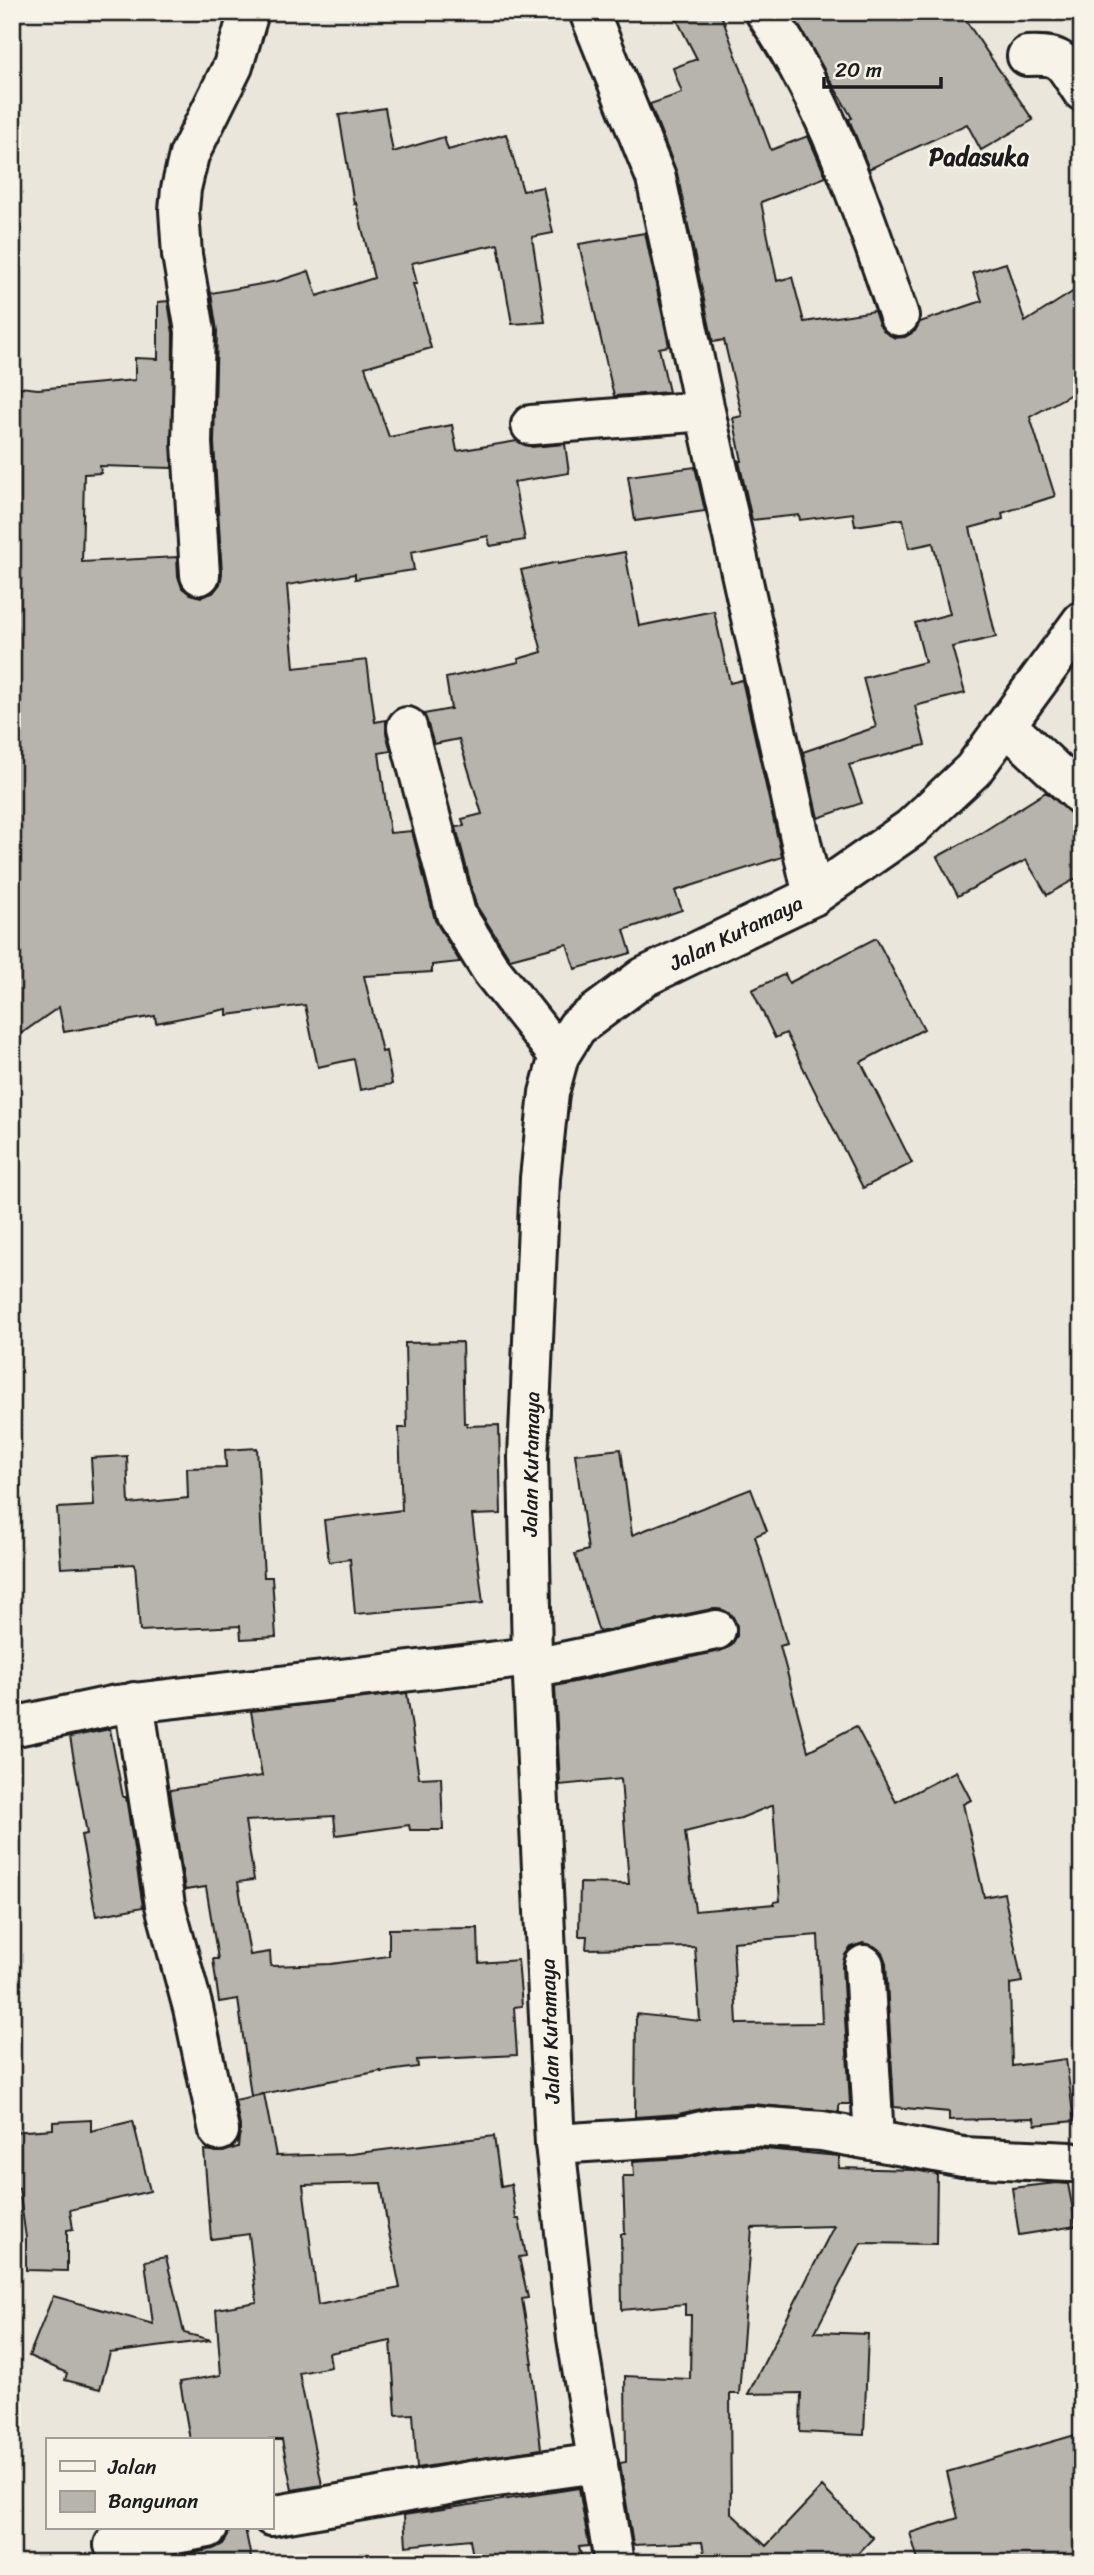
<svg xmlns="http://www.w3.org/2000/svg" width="1094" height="2575" font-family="Sriracha,sans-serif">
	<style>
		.building { fill: #b6b4ac; stroke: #1c1c1c; stroke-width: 2; fill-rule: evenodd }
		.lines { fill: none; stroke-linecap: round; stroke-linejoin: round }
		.minor-casing { stroke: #1c1c1c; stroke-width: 44 }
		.secondary-casing { stroke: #1c1c1c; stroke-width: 44 }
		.minor { stroke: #f7f3e8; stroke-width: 38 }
		.secondary { stroke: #f7f3e8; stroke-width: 38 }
		.labels { text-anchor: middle; stroke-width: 5; stroke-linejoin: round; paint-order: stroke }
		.street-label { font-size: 21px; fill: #1c1c1c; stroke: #f7f3e8 }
		.quarter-label { font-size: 24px; font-weight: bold; fill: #1c1c1c; stroke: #f7f3e8 }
	</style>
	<rect width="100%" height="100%" fill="#eae6dc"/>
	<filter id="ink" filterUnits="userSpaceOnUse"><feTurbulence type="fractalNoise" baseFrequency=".0143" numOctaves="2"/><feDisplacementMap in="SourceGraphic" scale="14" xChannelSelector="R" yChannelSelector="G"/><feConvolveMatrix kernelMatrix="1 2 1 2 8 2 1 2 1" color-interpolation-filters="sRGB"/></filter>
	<g filter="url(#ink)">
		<!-- building -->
		<path class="building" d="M 673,12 L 720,12 L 771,150 L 808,136 L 822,168 L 826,177 L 761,202 L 777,281 L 792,277 L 804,322 L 874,311 L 879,324 L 886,333 L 895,338 L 905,337 L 915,331 L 920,322 L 982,301 L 973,273 L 1006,263 L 1025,322 L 1082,286 L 1082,388 L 1030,417 L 1055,496 L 1002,513 L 1003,519 L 970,528 L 996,637 L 952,647 L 965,693 L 915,706 L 925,745 L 849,765 L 862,803 L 818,818 L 803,752 L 876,727 L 863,678 L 925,662 L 915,623 L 950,614 L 933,543 L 909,548 L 903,519 L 855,526 L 853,513 L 800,520 L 799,515 L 752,520 L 739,461 L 742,461 L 733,418 L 742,416 L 724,340 L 713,342 L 677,173 L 650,104 L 682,93 L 673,68 L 697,59 Z
			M 791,12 L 960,12 L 1033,120 L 981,150 L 967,124 L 869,169 L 849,119 L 852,118 Z
			M 385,108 L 393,152 L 444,137 L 448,150 L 506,134 L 523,191 L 543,187 L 553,233 L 532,237 L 545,322 L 512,324 L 498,244 L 412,263 L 417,284 L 413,284 L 431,348 L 365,367 L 389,437 L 452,425 L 457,451 L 517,441 L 532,447 L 565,444 L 569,473 L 514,482 L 525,540 L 490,546 L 488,536 L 411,552 L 414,570 L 355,579 L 355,574 L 287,585 L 294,668 L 367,660 L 375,722 L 386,720 L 386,733 L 391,751 L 379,753 L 390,833 L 412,831 L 435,920 L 460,962 L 432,965 L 432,972 L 364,976 L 382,1052 L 386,1051 L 392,1084 L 360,1090 L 354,1059 L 318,1067 L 305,1005 L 227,1015 L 227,1009 L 156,1023 L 155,1016 L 64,1032 L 59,1007 L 12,1040 L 12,445 L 17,446 L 20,387 L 38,389 L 135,380 L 135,358 L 158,359 L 158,302 L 168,301 L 173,333 L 172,468 L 100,466 L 101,473 L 84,474 L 82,562 L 177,557 L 178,576 L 182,588 L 190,594 L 201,597 L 213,593 L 220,584 L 222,574 L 214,443 L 217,331 L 211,293 L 278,281 L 309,271 L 317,296 L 374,278 L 356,203 L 354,204 L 339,115 Z
			M 645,233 L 669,346 L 659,348 L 669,392 L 614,396 L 579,244 Z
			M 695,467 L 705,511 L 635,521 L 628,476 Z
			M 625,552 L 639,626 L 714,611 L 730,683 L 742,680 L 782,857 L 675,891 L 682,910 L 624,930 L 631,953 L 575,969 L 567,944 L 510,959 L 476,905 L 456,827 L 464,826 L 462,819 L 482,814 L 459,739 L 434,744 L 424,714 L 451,709 L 446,678 L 519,662 L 518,659 L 542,652 L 521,570 L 558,562 L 558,564 Z
			M 1046,792 L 1082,822 L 1082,875 L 1047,895 L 1026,860 L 958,896 L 937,857 L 981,833 Z
			M 876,938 L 924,1029 L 861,1062 L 912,1163 L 863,1188 L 786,1033 L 775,1038 L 752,990 L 785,974 L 789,983 Z
			M 462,1342 L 464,1423 L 467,1423 L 467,1426 L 499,1425 L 501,1514 L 472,1515 L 483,1603 L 355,1614 L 350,1559 L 329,1562 L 324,1520 L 402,1510 L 399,1428 L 407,1428 L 405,1343 Z
			M 257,1448 L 264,1577 L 272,1577 L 276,1637 L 241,1639 L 240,1626 L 140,1631 L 135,1564 L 61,1568 L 57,1508 L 94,1506 L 91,1458 L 127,1456 L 129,1504 L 188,1498 L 187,1468 L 226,1467 L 225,1450 Z
			M 621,1449 L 632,1535 L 751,1489 L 767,1531 L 755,1536 L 787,1644 L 780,1646 L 808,1751 L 856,1726 L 896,1802 L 956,1771 L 971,1800 L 963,1804 L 984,1897 L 1004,1893 L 1022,1982 L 1010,1984 L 1012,2066 L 1066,2059 L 1074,2121 L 1035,2125 L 1034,2118 L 949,2120 L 949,2112 L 894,2107 L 886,1963 L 882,1952 L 874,1946 L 863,1943 L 851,1947 L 845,1955 L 842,1966 L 850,2104 L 839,2104 L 839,2112 L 752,2104 L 714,2106 L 678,2114 L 635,2117 L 636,2014 L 700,2021 L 695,1947 L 586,1949 L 587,1936 L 579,1936 L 580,1883 L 629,1884 L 621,1779 L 560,1785 L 555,1686 L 720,1651 L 731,1646 L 737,1636 L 737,1626 L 732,1615 L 723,1610 L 712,1609 L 599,1632 L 575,1554 L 588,1550 L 575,1454 ZM 773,1805 L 780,1901 L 774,1902 L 774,1904 L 695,1911 L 685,1832 L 741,1818 ZM 818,1935 L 822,2023 L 737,2024 L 733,1942 Z
			M 407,1693 L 419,1778 L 441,1777 L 443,1830 L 410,1830 L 409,1825 L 336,1835 L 334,1816 L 245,1821 L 254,1880 L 238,1882 L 250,1955 L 270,1952 L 271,1966 L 331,1964 L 389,1956 L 389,1929 L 478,1928 L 479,1963 L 518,1960 L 522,2006 L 514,2007 L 517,2055 L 417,2060 L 418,2067 L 381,2072 L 381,2071 L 251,2096 L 238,1999 L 219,2002 L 213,1959 L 218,1959 L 206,1887 L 185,1890 L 170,1790 L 262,1776 L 251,1711 Z
			M 110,1729 L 123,1797 L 126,1797 L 143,1907 L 96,1916 L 81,1835 L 87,1834 L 70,1737 Z
			M 264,2094 L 276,2156 L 351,2154 L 494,2136 L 501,2186 L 511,2184 L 516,2219 L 519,2219 L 526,2256 L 519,2257 L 528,2298 L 522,2299 L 533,2363 L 531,2363 L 541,2449 L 417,2468 L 413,2414 L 396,2415 L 391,2341 L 329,2353 L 331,2367 L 299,2373 L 322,2485 L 292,2490 L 282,2440 L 190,2440 L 180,2382 L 221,2375 L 216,2309 L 257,2302 L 249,2234 L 211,2239 L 204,2150 L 223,2152 L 238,2147 L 240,2126 L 235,2100 ZM 381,2183 L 387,2223 L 400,2288 L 318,2305 L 303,2185 Z
			M 91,2120 L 91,2131 L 133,2121 L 150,2191 L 70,2210 L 73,2229 L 67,2230 L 67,2271 L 26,2270 L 26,2238 L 19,2188 L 12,2189 L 12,2132 L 53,2129 L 53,2122 Z
			M 753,2148 L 839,2156 L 839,2168 L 914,2170 L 937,2174 L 936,2244 L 861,2243 L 815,2332 L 868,2334 L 864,2435 L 800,2432 L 801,2393 L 748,2394 L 834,2226 L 752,2228 L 739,2394 L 730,2394 L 731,2513 L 766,2546 L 822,2487 L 873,2538 L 849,2563 L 706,2563 L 702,2542 L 633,2545 L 620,2463 L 626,2462 L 625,2376 L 690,2379 L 691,2315 L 685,2315 L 685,2304 L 622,2310 L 621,2234 L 625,2234 L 623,2176 L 634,2176 L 633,2161 L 682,2158 L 718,2150 Z
			M 1056,2183 L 1068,2184 L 1076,2226 L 1019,2235 L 1012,2188 Z
			M 166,2257 L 184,2333 L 211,2340 L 110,2353 L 100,2389 L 65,2380 L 67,2373 L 29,2356 L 53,2296 L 153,2324 L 145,2261 Z
			M 1082,2433 L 1082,2563 L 919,2563 L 910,2533 L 958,2518 L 947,2472 Z
			M 579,2488 L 589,2546 L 579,2547 L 583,2563 L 474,2563 L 470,2539 L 406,2546 L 404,2515 Z
			M 229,2528 L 245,2528 L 252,2563 L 148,2563 L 213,2549 L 223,2544 L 228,2536 Z"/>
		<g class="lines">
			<!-- minor casing -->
			<g class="minor-casing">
				<path id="minor" d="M 589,12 L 656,178 L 705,411 L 813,896
					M 765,12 C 827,103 864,212 899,316
					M 1027,56 C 1065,54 1062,62 1082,91
					M 531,425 L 705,411
					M 200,575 L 192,443 L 195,331 L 182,255 L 179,210 L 181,189 L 189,155 L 233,66 L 249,12
					M 1006,725 L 1082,796
					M 407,727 L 456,914 L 491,970 L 559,1056
					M 533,1668 L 716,1630
					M 134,1702 L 165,1905 L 193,2008 L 219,2131
					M 12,1727 L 116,1705 L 532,1657
					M 864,1965 L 874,2139
					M 555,2144 L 681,2136 L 715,2128 L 753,2126 L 822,2131 L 963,2157 L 1070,2162
					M 271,2516 L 482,2479 L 598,2463
					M 114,2545 L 208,2528"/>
			</g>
			<!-- secondary casing -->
			<g class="secondary-casing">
				<path id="secondary" d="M 614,2563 L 577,2338 L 555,2144 L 532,1657 L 528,1457 L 540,1178 L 549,1093 L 559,1056 L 577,1027 L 644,977 L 813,896 L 911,828 L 973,770 L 1082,621"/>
			</g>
			<!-- minor -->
			<use href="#minor" class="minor"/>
			<!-- secondary -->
			<use href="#secondary" class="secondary"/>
		</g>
	</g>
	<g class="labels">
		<!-- street labels -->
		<g class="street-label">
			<text transform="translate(736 933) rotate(-26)" y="7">Jalan Kutamaya</text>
			<text transform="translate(531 1464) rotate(-89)" y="7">Jalan Kutamaya</text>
			<text transform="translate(550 2031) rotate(-92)" y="7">Jalan Kutamaya</text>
		</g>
		<!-- quarter labels -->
		<g class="quarter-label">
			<text x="979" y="165">Padasuka</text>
		</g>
	</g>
	<!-- margin -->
	<rect width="1094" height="2575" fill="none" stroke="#f7f3e8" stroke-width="42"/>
	<rect x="21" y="21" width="1052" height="2533" fill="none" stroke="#1c1c1c" stroke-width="2.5" filter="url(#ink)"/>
	<!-- legend -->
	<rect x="46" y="2438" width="228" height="91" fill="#f7f3e8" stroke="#9f9d96" stroke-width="2"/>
	<rect x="60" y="2461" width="35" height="10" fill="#f7f3e8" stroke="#9f9d96" stroke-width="2"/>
	<text x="108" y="2474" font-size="21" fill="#1c1c1c">Jalan</text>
	<rect x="60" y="2491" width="35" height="21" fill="#b6b4ac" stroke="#9f9d96" stroke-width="2"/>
	<text x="108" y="2508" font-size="21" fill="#1c1c1c">Bangunan</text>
	<!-- scale -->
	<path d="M824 77v10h117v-10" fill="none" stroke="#1c1c1c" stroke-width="3.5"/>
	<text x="835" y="77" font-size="21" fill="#1c1c1c" stroke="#f7f3e8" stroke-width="5" paint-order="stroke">20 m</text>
</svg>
